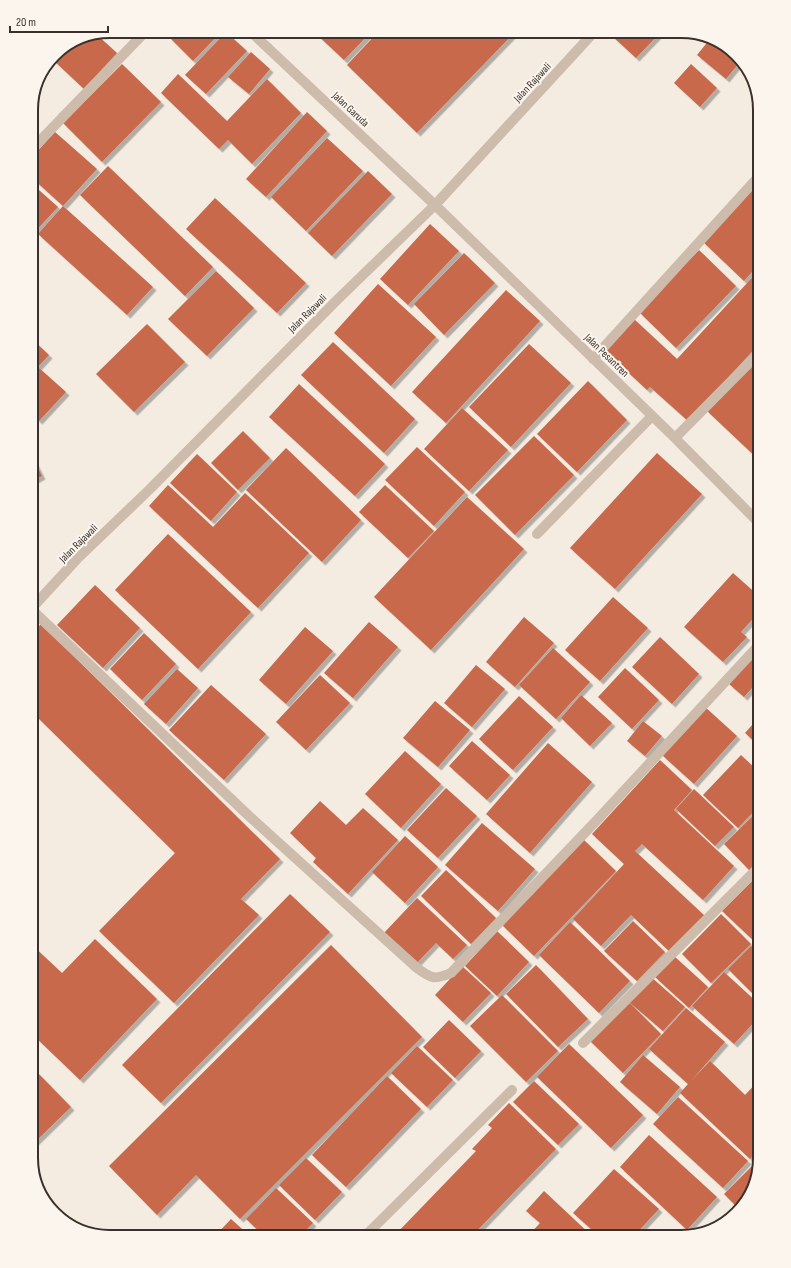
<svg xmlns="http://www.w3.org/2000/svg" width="791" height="1268" font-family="'Sofia Sans Condensed',sans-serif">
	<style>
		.building { fill: #c8694b; filter: url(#shadow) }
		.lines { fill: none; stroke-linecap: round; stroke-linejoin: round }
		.street { stroke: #cdbbac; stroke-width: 10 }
		.labels { text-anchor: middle; stroke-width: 4; stroke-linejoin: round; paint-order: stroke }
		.street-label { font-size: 11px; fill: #3b302b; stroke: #fbf5ee }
		.rim { fill: none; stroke: #3b302b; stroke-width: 2 }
	</style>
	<defs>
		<filter id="shadow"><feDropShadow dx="3.5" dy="3.5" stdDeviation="0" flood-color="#0004"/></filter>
	</defs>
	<rect width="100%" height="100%" fill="#f4ebe1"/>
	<!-- building -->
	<path class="building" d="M 174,31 L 222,31 L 193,61 L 169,37 Z
		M 313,31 L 372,31 L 344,60 Z
		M 379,31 L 516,31 L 417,133 L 347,65 Z
		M 615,31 L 662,31 L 636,58 L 611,35 Z
		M 226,32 L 247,51 L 206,94 L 185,75 Z
		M 96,34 L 117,53 L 84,89 L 51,58 L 54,54 L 80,37 Z
		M 710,39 L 725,44 L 740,62 L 726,79 L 697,55 Z
		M 251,52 L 270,69 L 249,94 L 228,77 Z
		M 122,64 L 161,102 L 102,162 L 63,123 Z
		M 691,64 L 717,88 L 700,107 L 674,83 Z
		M 178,74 L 227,121 L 267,79 L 301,113 L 252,164 L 228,140 L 219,149 L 161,93 Z
		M 307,112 L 327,131 L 266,197 L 246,179 Z
		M 55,132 L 97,169 L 63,206 L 153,287 L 127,315 L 38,234 L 63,206 L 31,177 L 31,158 Z
		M 327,138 L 363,171 L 306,231 L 271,197 Z
		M 108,166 L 213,267 L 185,296 L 80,195 Z
		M 368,171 L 392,194 L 332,256 L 308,233 Z
		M 760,179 L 760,263 L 744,281 L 702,241 Z
		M 31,183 L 58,207 L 31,236 Z
		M 215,198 L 306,283 L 277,313 L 186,229 Z
		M 430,224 L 459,251 L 408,305 L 380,279 Z
		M 699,250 L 736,286 L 676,348 L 639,312 Z
		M 464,253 L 495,283 L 444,335 L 414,304 Z
		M 760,269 L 760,343 L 688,421 L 650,387 L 647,390 L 604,350 L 634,319 L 677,359 Z
		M 216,271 L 254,308 L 207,356 L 168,319 Z
		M 378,284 L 436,337 L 391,386 L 334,333 Z
		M 506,290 L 540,321 L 446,423 L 412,392 Z
		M 147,324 L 185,362 L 134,412 L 96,374 Z
		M 31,338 L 49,355 L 38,367 L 66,392 L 39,421 L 31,414 Z
		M 333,342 L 415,419 L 384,453 L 301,375 Z
		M 529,344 L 571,383 L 511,447 L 469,407 Z
		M 760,358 L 760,461 L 706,410 Z
		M 588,381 L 627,420 L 577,472 L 537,434 Z
		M 299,384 L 385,464 L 355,496 L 269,417 Z
		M 462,408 L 508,450 L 469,491 L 424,449 Z
		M 243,431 L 270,458 L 238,490 L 211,463 Z
		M 534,436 L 574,475 L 515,535 L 475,495 Z
		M 417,447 L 465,492 L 434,526 L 385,480 Z
		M 286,448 L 361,520 L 322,562 L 246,490 Z
		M 657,453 L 702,494 L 615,589 L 570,548 Z
		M 31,454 L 42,476 L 31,482 Z
		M 197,454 L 237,492 L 211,521 L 170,483 Z
		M 168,485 L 213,527 L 245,493 L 309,553 L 258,608 L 149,506 Z
		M 385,485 L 434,531 L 408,558 L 359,512 Z
		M 467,497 L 524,549 L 431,650 L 374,597 Z
		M 168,534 L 251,612 L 198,669 L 115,590 Z
		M 733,573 L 760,597 L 760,611 L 741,632 L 747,637 L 723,662 L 684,627 Z
		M 95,585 L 140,628 L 103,668 L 57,625 Z
		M 613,597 L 648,628 L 600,681 L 565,650 Z
		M 524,617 L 554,643 L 515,687 L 486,662 Z
		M 369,622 L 398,647 L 353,698 L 324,673 Z
		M 41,624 L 280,859 L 241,899 L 259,915 L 174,1003 L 99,931 L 175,853 L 31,711 L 31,634 Z
		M 305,627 L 333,651 L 286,704 L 259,680 Z
		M 144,633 L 176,664 L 142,700 L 110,669 Z
		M 660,637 L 699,674 L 672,704 L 632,667 Z
		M 553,648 L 590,682 L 556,719 L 519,685 Z
		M 760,649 L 760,679 L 744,697 L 729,684 Z
		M 476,665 L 505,689 L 472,727 L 444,703 Z
		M 625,668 L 659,700 L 632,729 L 598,697 Z
		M 177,669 L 198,688 L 166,724 L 144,704 Z
		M 320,675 L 350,703 L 306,750 L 276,722 Z
		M 211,685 L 266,734 L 224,780 L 169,730 Z
		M 581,695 L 612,723 L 590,746 L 561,718 Z
		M 519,696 L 553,727 L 513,770 L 479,739 Z
		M 435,701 L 470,730 L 438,767 L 403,738 Z
		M 705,707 L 737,736 L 694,784 L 662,755 Z
		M 760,716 L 760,747 L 745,733 Z
		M 643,721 L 662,736 L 645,756 L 627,741 Z
		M 472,741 L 510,775 L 487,800 L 449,766 Z
		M 548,743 L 592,782 L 530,853 L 486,814 Z
		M 405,751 L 441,784 L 401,828 L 365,794 Z
		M 741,755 L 760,773 L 760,805 L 738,828 L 703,795 Z
		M 660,760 L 692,790 L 674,810 L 734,866 L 703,900 L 642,844 L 635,851 L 705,916 L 671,953 L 631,915 L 601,946 L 573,919 L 624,864 L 592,834 Z
		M 446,788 L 477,816 L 438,858 L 407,830 Z
		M 694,789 L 734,827 L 715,846 L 676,809 Z
		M 320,801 L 346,825 L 363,808 L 398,840 L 348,894 L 313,862 L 316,858 L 290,833 Z
		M 760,809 L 760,861 L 750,871 L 724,844 Z
		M 482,823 L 535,869 L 498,911 L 445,865 Z
		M 405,836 L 438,867 L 405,903 L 372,872 Z
		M 584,840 L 616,871 L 534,956 L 502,925 Z
		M 446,870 L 496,918 L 471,944 L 421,896 Z
		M 760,873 L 760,937 L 755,942 L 722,911 Z
		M 290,894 L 330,932 L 161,1103 L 122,1065 Z
		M 417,898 L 467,945 L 453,959 L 436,943 L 415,965 L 383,934 Z
		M 721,914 L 751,944 L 711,983 L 682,954 Z
		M 633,921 L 665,952 L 637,981 L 604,951 Z
		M 570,922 L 630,981 L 599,1013 L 539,955 Z
		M 497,931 L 529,962 L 497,996 L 465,966 Z
		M 95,939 L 157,999 L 80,1080 L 31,1033 L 31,944 L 62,973 Z
		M 331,945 L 422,1037 L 240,1219 L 196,1175 L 157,1215 L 109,1166 Z
		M 751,946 L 760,954 L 760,1001 L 728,969 Z
		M 674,956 L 708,987 L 689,1008 L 655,977 Z
		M 536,965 L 588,1019 L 558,1047 L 506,994 Z
		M 462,966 L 491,993 L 463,1022 L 435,995 Z
		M 724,972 L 760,1005 L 760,1016 L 734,1044 L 692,1006 Z
		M 650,976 L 685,1007 L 663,1031 L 628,1001 Z
		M 502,995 L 558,1051 L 526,1082 L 470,1026 Z
		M 626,999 L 661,1034 L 623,1073 L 588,1039 Z
		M 686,1008 L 725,1042 L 691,1081 L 710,1061 L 745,1095 L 760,1079 L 760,1149 L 750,1159 L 680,1093 L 688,1084 L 649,1049 Z
		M 449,1020 L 481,1051 L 455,1078 L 423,1047 Z
		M 569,1044 L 643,1115 L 611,1148 L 537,1077 Z
		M 417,1046 L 453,1080 L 427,1107 L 391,1073 Z
		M 643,1055 L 680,1087 L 657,1114 L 620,1082 Z
		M 37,1072 L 71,1107 L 31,1146 L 31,1077 Z
		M 387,1076 L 421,1109 L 346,1187 L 312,1155 Z
		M 534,1081 L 579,1124 L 558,1145 L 513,1102 Z
		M 678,1097 L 748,1161 L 723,1188 L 653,1124 Z
		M 509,1103 L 556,1149 L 471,1237 L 393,1237 L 476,1151 L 472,1149 L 492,1128 L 488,1125 Z
		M 649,1135 L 717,1197 L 687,1230 L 620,1167 Z
		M 306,1158 L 342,1192 L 315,1220 L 279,1185 Z
		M 753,1165 L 757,1168 L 747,1202 L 739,1209 L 724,1194 Z
		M 614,1169 L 659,1209 L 633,1237 L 600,1237 L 573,1213 Z
		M 276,1188 L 313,1223 L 299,1237 L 265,1237 L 246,1219 Z
		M 544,1191 L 593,1237 L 527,1237 L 540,1223 L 526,1211 Z
		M 231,1219 L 251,1237 L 214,1237 Z"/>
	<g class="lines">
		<!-- street -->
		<path class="street" d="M 250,31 L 435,205 L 675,438 L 760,524
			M 31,150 L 146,31
			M 593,359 L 760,175
			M 675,438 L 760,352
			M 537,534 L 652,416
			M 31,609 L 249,816 L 417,968 C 432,979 434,980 451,973 L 597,820 L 760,644
			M 31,609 L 77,559 L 150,489 L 337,300 L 435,205 L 595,31
			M 583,1043 L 760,866
			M 364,1237 L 512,1090"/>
	</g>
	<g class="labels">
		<!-- street labels -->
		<g class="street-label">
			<text transform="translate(532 82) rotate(-47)" y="4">Jalan Rajawali</text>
			<text transform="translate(351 109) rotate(43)" y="4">Jalan Garuda</text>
			<text transform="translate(307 313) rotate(-45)" y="4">Jalan Rajawali</text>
			<text transform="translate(607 355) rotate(44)" y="4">Jalan Pesantren</text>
			<text transform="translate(78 543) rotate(-45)" y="4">Jalan Rajawali</text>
		</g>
	</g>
	<!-- crop -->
	<path d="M0 0H791V1268H0ZM110 38H681A72 72 0 0 1 753 110V1158A72 72 0 0 1 681 1230H110A72 72 0 0 1 38 1158V110A72 72 0 0 1 110 38Z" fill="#fbf5ee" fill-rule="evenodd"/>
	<path class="rim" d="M110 38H681A72 72 0 0 1 753 110V1158A72 72 0 0 1 681 1230H110A72 72 0 0 1 38 1158V110A72 72 0 0 1 110 38Z"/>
	<!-- scale -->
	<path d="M10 26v6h98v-6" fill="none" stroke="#3b302b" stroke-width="2"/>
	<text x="16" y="26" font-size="12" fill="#3b302b" stroke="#fbf5ee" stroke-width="3" paint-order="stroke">20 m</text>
</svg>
